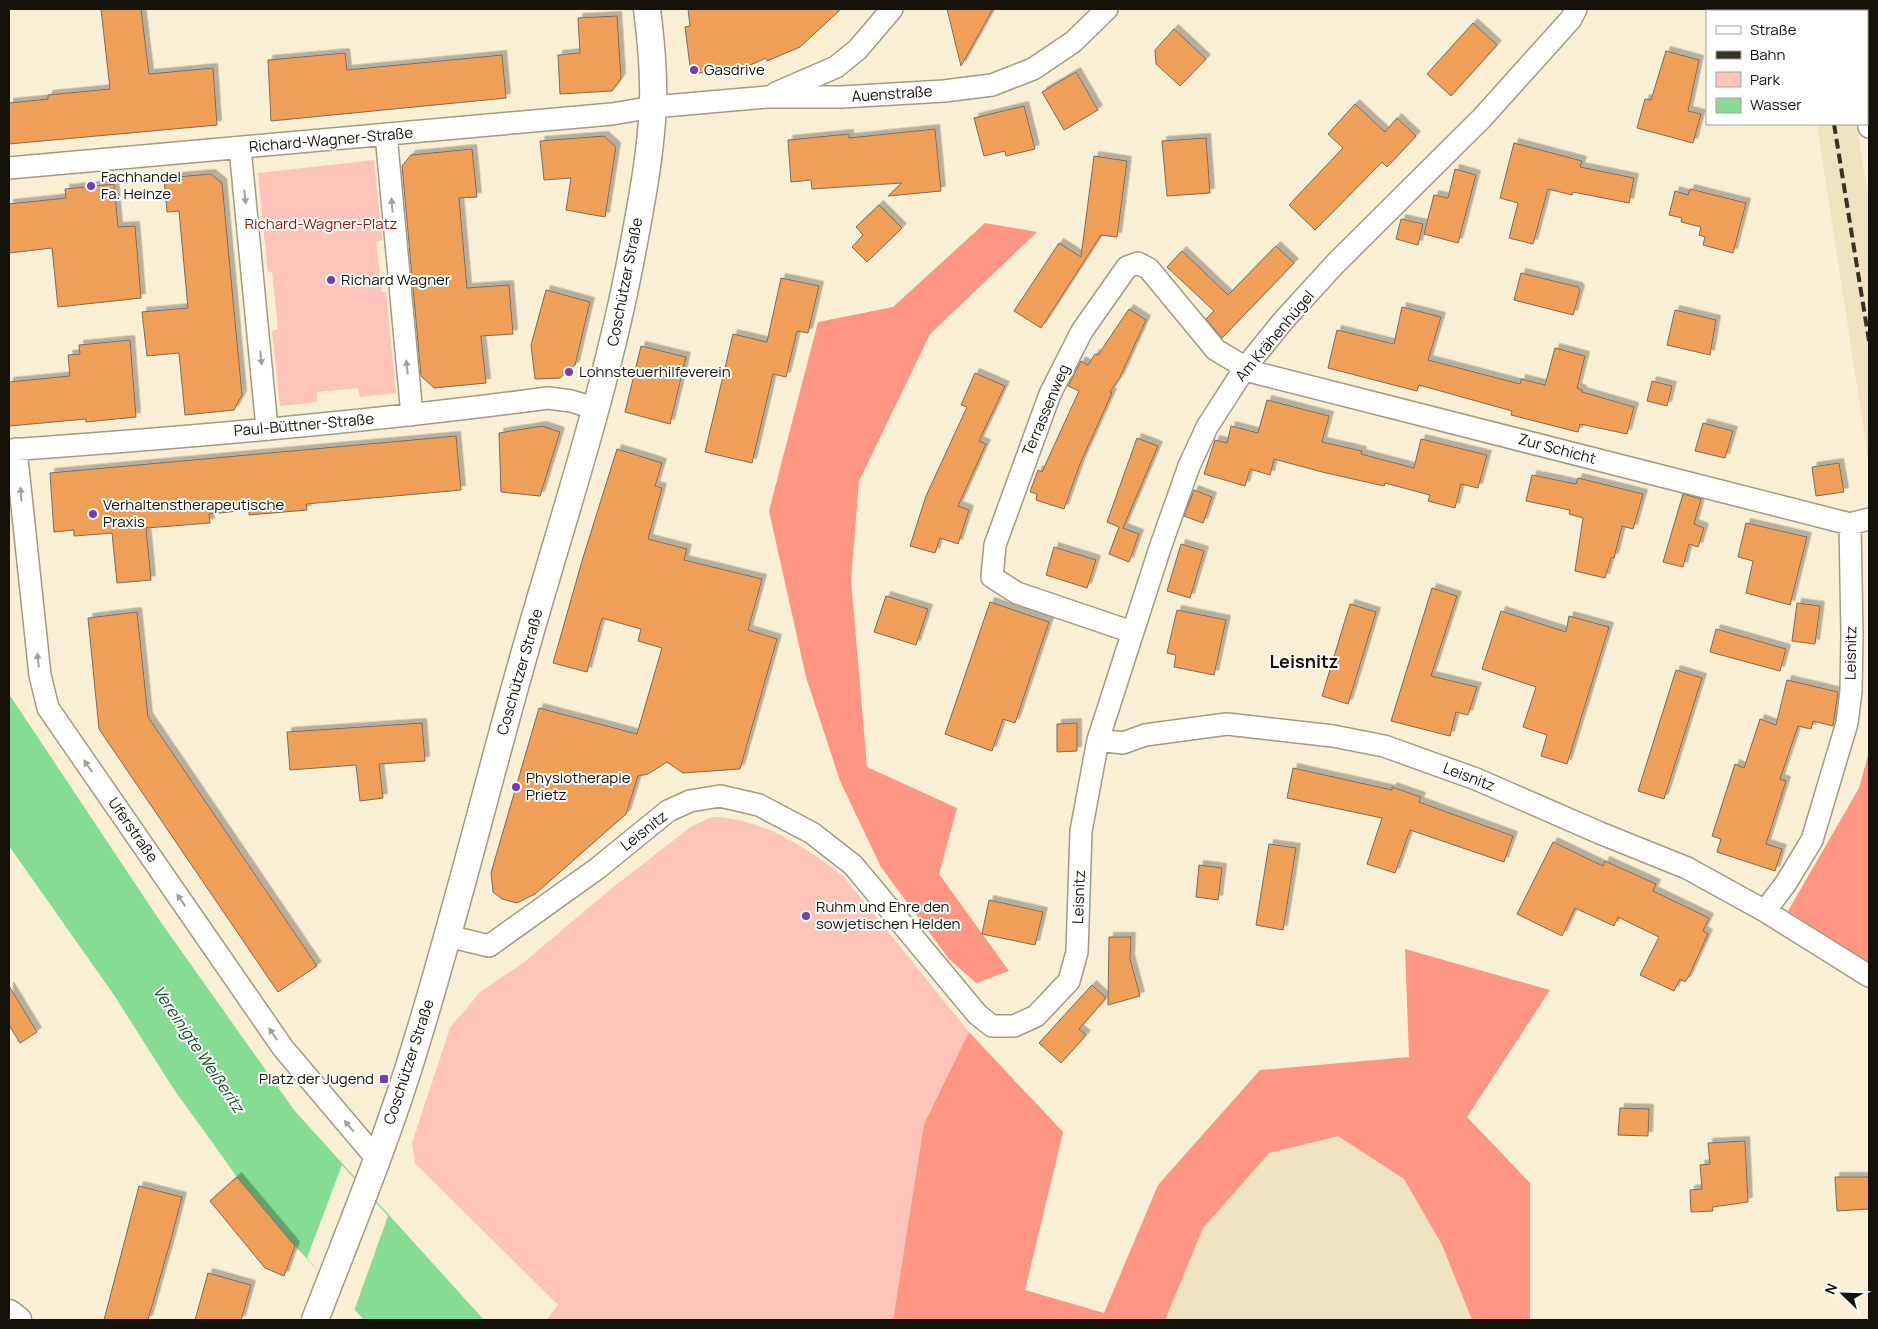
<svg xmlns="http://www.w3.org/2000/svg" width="1878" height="1329" font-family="Manrope,sans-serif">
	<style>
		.built { fill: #f0e3c1 }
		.green { fill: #fec4b9 }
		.forest { fill: #fe9683 }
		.water { fill: #86dc95 }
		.pier { fill: #f9efd4 }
		.building { fill: #ef9f58; stroke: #7e6959; filter: url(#shadow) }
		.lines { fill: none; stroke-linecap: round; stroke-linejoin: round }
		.minor-casing { stroke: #a39a81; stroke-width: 24 }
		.tertiary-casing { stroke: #a39a81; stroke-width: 29 }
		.minor { stroke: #fff; stroke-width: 21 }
		.tertiary { stroke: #fff; stroke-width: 26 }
		.rail { stroke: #363226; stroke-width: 4; stroke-dasharray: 10 5; stroke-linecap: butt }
		.oneway { fill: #a1a09c }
		.poi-dot { fill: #753bb2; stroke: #fff; stroke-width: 2 }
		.labels { text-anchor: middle; stroke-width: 4; stroke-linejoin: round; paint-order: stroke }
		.poi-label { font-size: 15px; fill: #141108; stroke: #fff; text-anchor: start }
		.street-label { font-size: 15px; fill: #141108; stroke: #fff }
		.park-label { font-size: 15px; fill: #911606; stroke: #fff }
		.water-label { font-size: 16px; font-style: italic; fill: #104e22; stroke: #fff }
		.quarter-label { font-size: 18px; font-weight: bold; fill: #141108; stroke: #fff }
	</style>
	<defs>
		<filter id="shadow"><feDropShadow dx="4.5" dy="-4.5" stdDeviation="0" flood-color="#0004"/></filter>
	</defs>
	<rect width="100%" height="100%" fill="#f9efd4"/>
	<!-- built -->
	<path class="built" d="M 1817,124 L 1856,124 L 1869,199 L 1869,465 Z
		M 1339,1136 L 1404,1179 L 1442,1245 L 1472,1320 L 1165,1320 L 1203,1228 L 1269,1153 Z"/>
	<!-- green -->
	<path class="green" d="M 374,160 L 382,240 L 376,242 L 382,292 L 386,292 L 396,393 L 360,397 L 358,388 L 317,392 L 317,402 L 280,406 L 272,331 L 278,329 L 272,272 L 268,272 L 267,265 L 258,173 Z
		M 712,817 C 762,818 804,846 843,876 L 969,1032 L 924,1124 L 893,1320 L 546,1320 L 558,1305 L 415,1163 L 412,1143 L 450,1028 L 480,992 L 523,963 L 612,888 L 692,826 Z"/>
	<!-- forest -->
	<path class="forest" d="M 985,223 L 1037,232 L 930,334 L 859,481 L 851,580 L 867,767 L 957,808 L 939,874 L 1009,971 L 976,983 L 949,959 L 881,867 L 840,781 L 806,677 L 769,511 L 818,322 L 893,307 Z
		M 1869,752 L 1869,964 L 1788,911 L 1859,788 Z
		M 1405,949 L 1550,990 L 1467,1117 L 1530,1183 L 1530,1320 L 1472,1320 L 1442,1245 L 1404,1179 L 1338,1136 L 1269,1153 L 1203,1228 L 1165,1320 L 893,1320 L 924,1124 L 969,1032 L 1063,1132 L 1025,1290 L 1104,1313 L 1158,1185 L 1260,1070 L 1409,1057 Z"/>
	<!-- water -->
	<path class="water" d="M 9,694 L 160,921 L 294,1110 L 484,1320 L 364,1320 L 295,1246 L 237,1177 L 173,1088 L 114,995 L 9,846 Z"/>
	<!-- pier -->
	<path class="pier" d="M 342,1165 L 388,1216 L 354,1311 L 307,1258 Z"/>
	<!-- building -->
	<path class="building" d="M 101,9 L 141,9 L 149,74 L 213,68 L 217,125 L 9,144 L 9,103 L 48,99 L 48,95 L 110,89 Z
		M 688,9 L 841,9 L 800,47 L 767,61 L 766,58 L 739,70 L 699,73 L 690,66 L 685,27 L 690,26 Z
		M 947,9 L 993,9 L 961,66 Z
		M 617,16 L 621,78 L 612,91 L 560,94 L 558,55 L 580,53 L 578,18 Z
		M 1473,23 L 1497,45 L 1451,96 L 1427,74 Z
		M 1174,29 L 1206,59 L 1180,86 L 1156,64 L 1155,50 Z
		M 1666,51 L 1699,60 L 1688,111 L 1701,114 L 1693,143 L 1637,128 L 1645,99 L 1651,100 Z
		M 345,53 L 347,70 L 502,55 L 506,98 L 271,121 L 268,60 Z
		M 1076,72 L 1098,110 L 1064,130 L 1042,92 Z
		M 1355,104 L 1385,132 L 1397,118 L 1416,136 L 1387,167 L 1382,162 L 1315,230 L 1289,205 L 1343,148 L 1328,134 Z
		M 1024,106 L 1035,149 L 1006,156 L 1005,151 L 984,156 L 974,118 Z
		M 935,129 L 941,191 L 888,196 L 902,183 L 812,189 L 811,180 L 791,182 L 788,140 L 849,134 L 849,138 Z
		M 604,136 L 616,147 L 605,217 L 566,210 L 571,178 L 544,180 L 540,141 Z
		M 1206,138 L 1210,193 L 1167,196 L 1162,141 Z
		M 1514,143 L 1582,161 L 1580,167 L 1634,178 L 1629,203 L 1573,192 L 1572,195 L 1548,189 L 1533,244 L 1509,238 L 1518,203 L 1500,198 Z
		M 472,149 L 477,197 L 459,198 L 467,288 L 509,285 L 513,334 L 481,336 L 486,383 L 434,388 L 421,376 L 402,166 L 411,155 Z
		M 1094,156 L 1127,161 L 1117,237 L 1101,235 L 1041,328 L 1014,311 L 1059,243 L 1081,257 Z
		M 1455,169 L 1476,175 L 1458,243 L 1424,234 L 1434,195 L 1448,198 Z
		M 211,174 L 222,183 L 242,395 L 234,410 L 185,415 L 179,353 L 147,356 L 142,312 L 188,308 L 179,211 L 167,212 L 164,178 Z
		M 114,184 L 118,227 L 135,226 L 141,298 L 58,307 L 52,248 L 9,253 L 9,204 L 66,198 L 65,189 Z
		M 1690,189 L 1746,203 L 1733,253 L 1703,245 L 1705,237 L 1699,235 L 1701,227 L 1681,222 L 1682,218 L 1669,215 L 1675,191 L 1688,195 Z
		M 879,205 L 902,228 L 867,262 L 852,247 L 863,235 L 856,227 Z
		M 1401,219 L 1423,224 L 1418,245 L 1396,239 Z
		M 1276,246 L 1294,263 L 1222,338 L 1206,319 L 1214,311 L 1167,267 L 1182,251 L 1228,295 Z
		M 1521,273 L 1578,287 L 1580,290 L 1573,315 L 1514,300 Z
		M 781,278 L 819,286 L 808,333 L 797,331 L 786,377 L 773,374 L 752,463 L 705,452 L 733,334 L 767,342 Z
		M 546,290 L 590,302 L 575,365 L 560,378 L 535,379 L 531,345 Z
		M 1402,307 L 1441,317 L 1428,360 L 1520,384 L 1521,379 L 1545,385 L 1555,348 L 1585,356 L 1577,388 L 1582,390 L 1582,392 L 1634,407 L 1627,434 L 1580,424 L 1578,432 L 1511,415 L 1512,411 L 1419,385 L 1417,391 L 1328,368 L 1337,330 L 1394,344 Z
		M 1129,309 L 1146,320 L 1120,377 L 1110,392 L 1112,393 L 1080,464 L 1064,509 L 1036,500 L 1037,494 L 1030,492 L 1038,470 L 1042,472 L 1079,391 L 1068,386 L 1081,361 L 1088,365 L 1095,354 L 1098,355 Z
		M 1675,310 L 1716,320 L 1710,355 L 1667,345 Z
		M 130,340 L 136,417 L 86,422 L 86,419 L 9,426 L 9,382 L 70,376 L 68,355 L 80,354 L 79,345 Z
		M 641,346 L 686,357 L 670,424 L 625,412 Z
		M 975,373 L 1005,386 L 979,441 L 986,444 L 958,506 L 969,510 L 958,544 L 940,538 L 935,553 L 910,546 L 926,496 L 967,407 L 961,405 Z
		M 1652,381 L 1672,386 L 1667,406 L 1647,401 Z
		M 1267,400 L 1329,416 L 1322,442 L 1362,451 L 1361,454 L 1414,468 L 1421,439 L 1487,455 L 1478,488 L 1461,484 L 1455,508 L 1428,501 L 1430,495 L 1385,483 L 1384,486 L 1322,472 L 1274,459 L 1270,475 L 1250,469 L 1245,486 L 1204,474 L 1215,440 L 1227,443 L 1231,426 L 1258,433 Z
		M 1703,423 L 1733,431 L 1725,458 L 1695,451 Z
		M 542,426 L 560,432 L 540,496 L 501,492 L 499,433 Z
		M 456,436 L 461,490 L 306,504 L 307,510 L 249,515 L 249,510 L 209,514 L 210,523 L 146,528 L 151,580 L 117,583 L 112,533 L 74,536 L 74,530 L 54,532 L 50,473 Z
		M 1137,438 L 1158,446 L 1123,528 L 1139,534 L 1129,562 L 1109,554 L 1119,527 L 1107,522 Z
		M 617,449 L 662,463 L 655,486 L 662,488 L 648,539 L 687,549 L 684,560 L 762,579 L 748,630 L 777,639 L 740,769 L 683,773 L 667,762 L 648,774 L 638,776 L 626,814 L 535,894 L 517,903 L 502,899 L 493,892 L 491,873 L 539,708 L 637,734 L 662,648 L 638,641 L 641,629 L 602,618 L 587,672 L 553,663 L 582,561 Z
		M 1839,463 L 1844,492 L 1816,496 L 1812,467 Z
		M 1532,475 L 1576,484 L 1578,478 L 1643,494 L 1633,529 L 1622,526 L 1614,558 L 1611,558 L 1605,578 L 1575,571 L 1583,518 L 1569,514 L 1570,510 L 1526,501 Z
		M 1194,490 L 1212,497 L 1203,523 L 1184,516 Z
		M 1683,494 L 1701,499 L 1694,524 L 1704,528 L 1698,547 L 1689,544 L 1683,567 L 1663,562 Z
		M 1746,523 L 1807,537 L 1790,605 L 1746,593 L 1753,561 L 1738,557 Z
		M 1181,544 L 1204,551 L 1190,598 L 1167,591 Z
		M 1054,547 L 1096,560 L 1087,588 L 1046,575 Z
		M 1432,588 L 1457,596 L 1431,676 L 1477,687 L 1468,715 L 1456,712 L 1450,736 L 1391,721 Z
		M 886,596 L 928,609 L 916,645 L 874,632 Z
		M 990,602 L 1049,622 L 1015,723 L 1003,719 L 992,751 L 945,734 Z
		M 1797,603 L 1820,606 L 1815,644 L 1792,641 Z
		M 1350,604 L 1376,612 L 1348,704 L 1322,696 Z
		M 1177,610 L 1226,620 L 1214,675 L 1174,667 L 1176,655 L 1167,653 Z
		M 1501,611 L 1566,632 L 1569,616 L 1609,627 L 1567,764 L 1541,756 L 1547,735 L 1523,727 L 1536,687 L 1482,669 Z
		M 137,612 L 148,717 L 317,966 L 278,992 L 99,729 L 88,618 Z
		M 1716,629 L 1786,649 L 1780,671 L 1710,652 Z
		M 1676,670 L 1702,678 L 1664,799 L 1638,791 Z
		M 1787,680 L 1838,692 L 1833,726 L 1813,721 L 1811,729 L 1798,726 L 1780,779 L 1786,781 L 1766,844 L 1782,849 L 1775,871 L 1717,852 L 1721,839 L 1712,836 L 1735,764 L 1744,768 L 1760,719 L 1776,725 Z
		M 422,723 L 425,761 L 379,764 L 383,798 L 360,801 L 356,765 L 290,770 L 287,732 Z
		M 1077,723 L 1077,751 L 1057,752 L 1057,724 Z
		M 1293,768 L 1392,790 L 1392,787 L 1421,797 L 1419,802 L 1513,836 L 1504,862 L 1410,830 L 1395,873 L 1367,864 L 1382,818 L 1287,798 Z
		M 1553,842 L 1603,866 L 1605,861 L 1656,884 L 1653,891 L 1709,918 L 1703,931 L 1708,934 L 1689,976 L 1685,982 L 1680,979 L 1674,991 L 1640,975 L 1659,937 L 1618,917 L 1614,926 L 1575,908 L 1562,936 L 1517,914 Z
		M 1269,844 L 1296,848 L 1283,930 L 1256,925 Z
		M 1199,865 L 1222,868 L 1218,900 L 1196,897 Z
		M 989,900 L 1043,912 L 1035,945 L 982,934 Z
		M 1109,937 L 1131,937 L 1130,959 L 1140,996 L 1108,1005 Z
		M 1092,985 L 1106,998 L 1079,1029 L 1086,1035 L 1061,1063 L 1039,1043 Z
		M 9,986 L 37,1032 L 20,1043 L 9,1025 Z
		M 1620,1108 L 1649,1109 L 1648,1136 L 1618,1135 Z
		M 1745,1141 L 1748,1202 L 1712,1207 L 1713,1211 L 1691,1212 L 1690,1190 L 1702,1189 L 1700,1165 L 1710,1164 L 1708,1143 Z
		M 237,1177 L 295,1246 L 284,1276 L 265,1268 L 210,1201 Z
		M 1835,1177 L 1869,1177 L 1869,1209 L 1837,1211 Z
		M 139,1186 L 182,1197 L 170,1243 L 148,1320 L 104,1320 Z
		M 208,1273 L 251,1285 L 241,1320 L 195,1320 Z"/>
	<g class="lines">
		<!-- minor casing -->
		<g class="minor-casing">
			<path id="minor" d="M 1854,11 L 1854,9
				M 776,93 L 836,67 L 858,49 L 892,9
				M 1867,111 L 1869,127
				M 386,134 L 412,415
				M 240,148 L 267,428
				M 9,168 L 612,114 L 653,107 L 766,97 L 842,97 L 944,91 L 992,85 L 1033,69 L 1073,42 L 1107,9
				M 16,449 L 40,675 L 48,708 L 283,1048 L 377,1159
				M 9,450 C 189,437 369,422 548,398 L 571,401 L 597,409
				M 1132,632 L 1017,593 L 992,577 L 995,545 L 1050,394 L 1082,331 L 1127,267 L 1138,263 L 1149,269 L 1216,350 L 1253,372 L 1850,524 L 1869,519
				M 1098,740 L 1123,743 L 1145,735 L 1227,724 L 1333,736 L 1384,746 L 1476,779 L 1600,833 L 1687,868 L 1765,911 L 1869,976
				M 1765,911 L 1786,883 L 1812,840 L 1847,723 L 1851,691 L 1852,636 L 1850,524
				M 448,936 L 489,946 L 598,868 L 668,811 L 690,801 L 720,796 L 759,805 L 812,833 L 853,865 L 977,1014 L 992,1026 L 1014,1026 L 1036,1016 L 1069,981 L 1077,952 L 1081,831 L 1098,740 L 1160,548 L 1189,466 L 1207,427 L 1245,368 L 1283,321 L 1336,263 L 1482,118 L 1571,19 L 1576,9"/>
		</g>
		<!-- tertiary casing -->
		<g class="tertiary-casing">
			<path id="tertiary" d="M 9,1313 L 18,1320
				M 315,1320 C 350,1229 388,1138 416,1044 C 455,918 486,789 522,662 C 560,526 606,393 632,253 C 641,205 651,154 653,104 C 654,72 651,40 647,9"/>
		</g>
		<!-- minor -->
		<use href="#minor" class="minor"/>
		<!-- tertiary -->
		<use href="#tertiary" class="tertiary"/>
		<!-- rail -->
		<path class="rail" d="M 1816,9 L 1816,11
			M 1834,124 L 1869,341"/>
	</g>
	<!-- one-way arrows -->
	<defs><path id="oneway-solid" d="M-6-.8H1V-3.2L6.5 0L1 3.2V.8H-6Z" transform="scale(1.25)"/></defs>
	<g class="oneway">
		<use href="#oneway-solid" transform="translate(245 197) rotate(84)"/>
		<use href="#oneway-solid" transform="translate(392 205) rotate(-95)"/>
		<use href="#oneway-solid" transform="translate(261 358) rotate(84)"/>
		<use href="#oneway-solid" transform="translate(407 367) rotate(-96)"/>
		<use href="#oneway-solid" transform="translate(21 494) rotate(-94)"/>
		<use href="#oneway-solid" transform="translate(38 660) rotate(-97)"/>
		<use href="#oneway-solid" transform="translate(88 766) rotate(-125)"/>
		<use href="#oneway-solid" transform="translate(181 900) rotate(-125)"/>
		<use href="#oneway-solid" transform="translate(273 1034) rotate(-125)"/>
		<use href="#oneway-solid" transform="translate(349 1126) rotate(-130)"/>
	</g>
	<!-- markers -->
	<g class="poi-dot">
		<circle cx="694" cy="70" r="5"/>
		<circle cx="91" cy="186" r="5"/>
		<circle cx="331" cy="280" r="5"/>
		<circle cx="569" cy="372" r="5"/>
		<circle cx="93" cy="514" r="5"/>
		<circle cx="516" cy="787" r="5"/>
		<circle cx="806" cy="916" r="5"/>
		<rect x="379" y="1074" width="10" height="10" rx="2.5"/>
	</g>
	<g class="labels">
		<!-- poi labels -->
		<g class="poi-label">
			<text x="704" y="75">Gasdrive</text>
			<text x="101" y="182">Fachhandel<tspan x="101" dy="17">Fa. Heinze</tspan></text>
			<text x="341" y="285">Richard Wagner</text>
			<text x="579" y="377">Lohnsteuerhilfeverein</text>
			<text x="103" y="510">Verhaltenstherapeutische<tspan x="103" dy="17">Praxis</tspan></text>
			<text x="526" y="783">Physiotherapie<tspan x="526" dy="17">Prietz</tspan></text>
			<text x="816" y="912">Ruhm und Ehre den<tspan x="816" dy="17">sowjetischen Helden</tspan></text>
			<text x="374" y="1084" text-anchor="end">Platz der Jugend</text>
		</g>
		<!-- street labels -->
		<g class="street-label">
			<text transform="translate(892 94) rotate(-4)" y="5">Auenstraße</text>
			<text transform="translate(331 140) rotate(-5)" y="5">Richard-Wagner-Straße</text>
			<text transform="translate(625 282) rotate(-79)" y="5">Coschützer Straße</text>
			<text transform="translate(1275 336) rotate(-50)" y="5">Am Krähenhügel</text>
			<text transform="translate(1046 410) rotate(-67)" y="5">Terrassenweg</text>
			<text transform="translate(304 425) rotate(-5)" y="5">Paul-Büttner-Straße</text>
			<text transform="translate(1557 449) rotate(15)" y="5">Zur Schicht</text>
			<text transform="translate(1851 653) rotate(-89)" y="5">Leisnitz</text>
			<text transform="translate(520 672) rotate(-74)" y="5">Coschützer Straße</text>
			<text transform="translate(1469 777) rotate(21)" y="5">Leisnitz</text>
			<text transform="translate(133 830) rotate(55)" y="5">Uferstraße</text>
			<text transform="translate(644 831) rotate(-38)" y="5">Leisnitz</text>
			<text transform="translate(1079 897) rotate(-88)" y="5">Leisnitz</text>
			<text transform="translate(409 1062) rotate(-72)" y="5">Coschützer Straße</text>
		</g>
		<!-- park labels -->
		<g class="park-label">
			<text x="321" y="229">Richard-Wagner-Platz</text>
		</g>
		<!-- water labels -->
		<g class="water-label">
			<text transform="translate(199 1049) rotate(56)" y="6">Vereinigte Weißeritz</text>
		</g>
		<!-- quarter labels -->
		<g class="quarter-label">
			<text x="1304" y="668">Leisnitz</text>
		</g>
	</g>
	<!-- border -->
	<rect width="1878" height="1329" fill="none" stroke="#141108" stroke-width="20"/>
	<!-- legend -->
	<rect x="1706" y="10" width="162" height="115" fill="#ffffff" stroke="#a1a09c"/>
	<rect x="1716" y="26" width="25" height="8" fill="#ffffff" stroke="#a1a09c"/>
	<text x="1750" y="35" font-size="15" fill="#141108">Straße</text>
	<rect x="1716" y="51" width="25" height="8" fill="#363226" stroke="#a1a09c"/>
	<text x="1750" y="60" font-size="15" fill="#141108">Bahn</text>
	<rect x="1716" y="72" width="25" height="15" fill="#fec4b9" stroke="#a1a09c"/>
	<text x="1750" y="85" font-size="15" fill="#141108">Park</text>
	<rect x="1716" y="98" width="25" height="15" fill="#86dc95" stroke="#a1a09c"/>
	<text x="1750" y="110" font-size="15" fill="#141108">Wasser</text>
	<!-- north arrow -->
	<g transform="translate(1843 1294) rotate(293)" stroke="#ffffff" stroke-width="4" paint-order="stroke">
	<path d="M0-4L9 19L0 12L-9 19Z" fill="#141108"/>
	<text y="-8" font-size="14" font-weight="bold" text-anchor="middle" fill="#141108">N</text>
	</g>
</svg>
